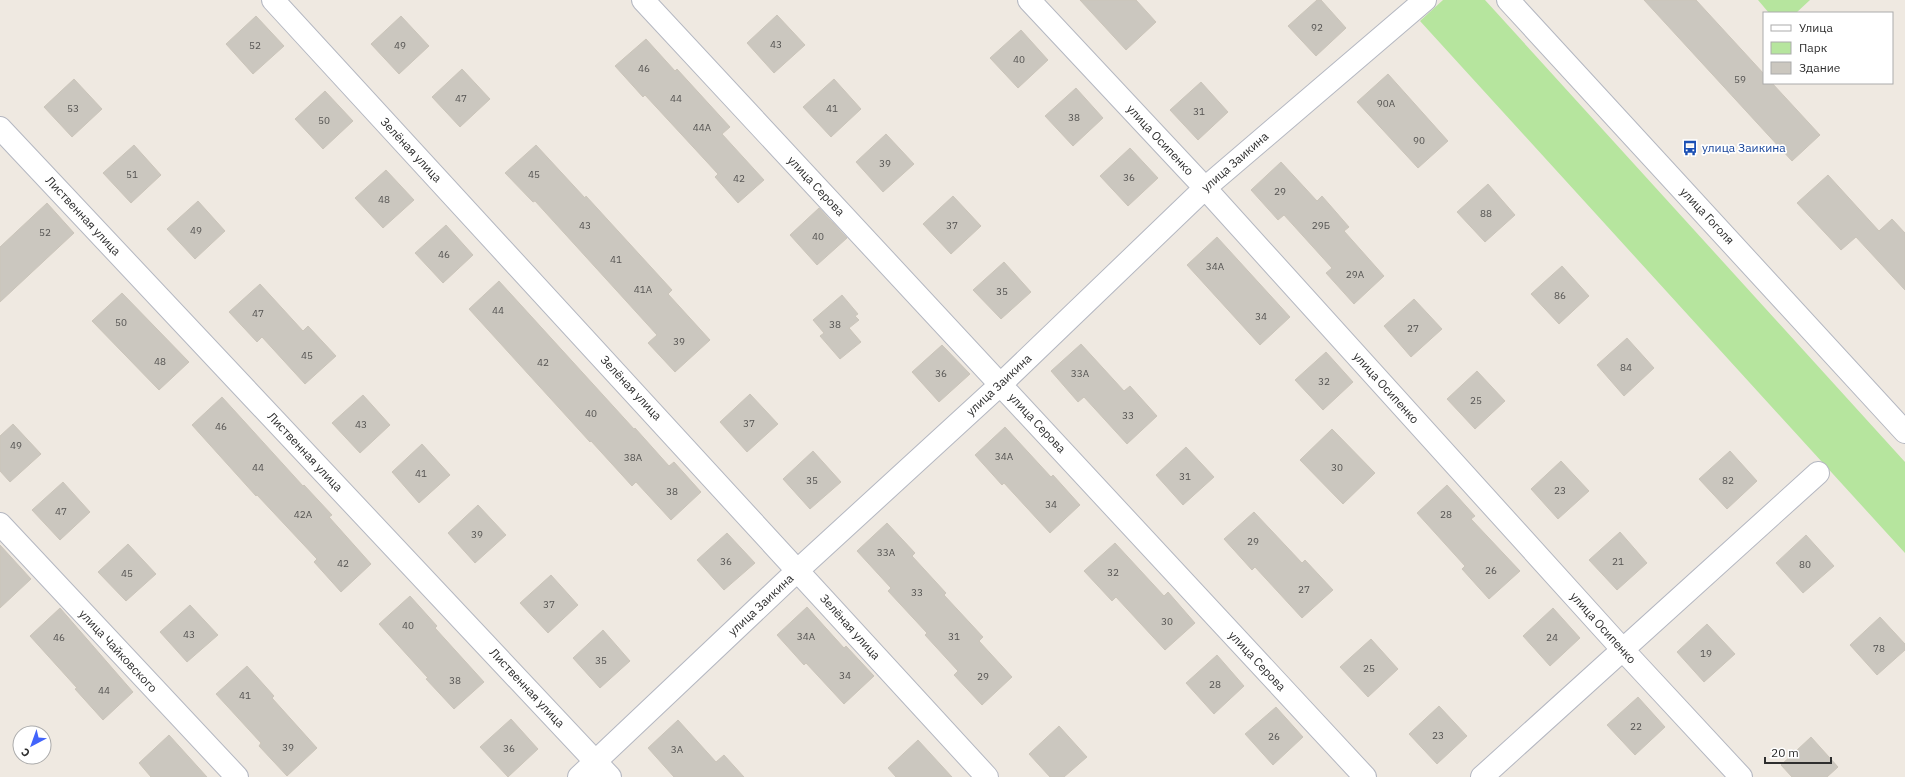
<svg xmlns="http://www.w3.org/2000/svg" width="1905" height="777" font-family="'IBM Plex Sans',sans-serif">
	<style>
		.green { fill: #b6e59e }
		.building { fill: #cbc7bf; stroke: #cbc5ba }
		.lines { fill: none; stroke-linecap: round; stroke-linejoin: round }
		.street-casing { stroke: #b4b7c1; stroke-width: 24 }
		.secondary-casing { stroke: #b4b7c1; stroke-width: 24 }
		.street { stroke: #fff; stroke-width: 22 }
		.secondary { stroke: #fff; stroke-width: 22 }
		.labels { text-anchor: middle; stroke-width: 3.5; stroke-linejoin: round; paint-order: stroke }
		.number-label { font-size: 10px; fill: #555452 }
		.street-label { font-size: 12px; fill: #2e2e2e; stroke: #fff }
		.transit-label { font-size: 12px; fill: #164399; stroke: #fff; text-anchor: start }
	</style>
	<rect width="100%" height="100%" fill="#efe9e1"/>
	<!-- green -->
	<path class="green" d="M 1443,0 L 1485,0 L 1905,462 L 1905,553 L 1420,21 Z
		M 1758,0 L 1810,0 L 1796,13 L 1769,13 Z"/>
	<!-- building -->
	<path class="building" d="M 1080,0 L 1136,0 L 1156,22 L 1126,50 Z
		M 1317,0 L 1321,0 L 1346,28 L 1316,56 L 1288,26 Z
		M 1644,0 L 1696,0 L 1764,74 L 1764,83 L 1772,83 L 1820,135 L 1792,161 Z
		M 777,15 L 805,45 L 774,73 L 747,43 Z
		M 256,16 L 284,46 L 253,74 L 226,44 Z
		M 401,16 L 429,46 L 399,74 L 371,44 Z
		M 1021,30 L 1048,60 L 1018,88 L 990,58 Z
		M 646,39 L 675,71 L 677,69 L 730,127 L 722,134 L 764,180 L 738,203 L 715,177 L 718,174 L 645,95 L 643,97 L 615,66 Z
		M 462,69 L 490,99 L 460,127 L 432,97 Z
		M 1388,74 L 1448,141 L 1418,168 L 1357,102 Z
		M 74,79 L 102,109 L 72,137 L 44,107 Z
		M 834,79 L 861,109 L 831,137 L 803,107 Z
		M 1201,82 L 1228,112 L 1198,140 L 1170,110 Z
		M 1076,88 L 1103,118 L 1073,146 L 1045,116 Z
		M 325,91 L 353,121 L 323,149 L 295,119 Z
		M 886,134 L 914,164 L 883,192 L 856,162 Z
		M 134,145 L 161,175 L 131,203 L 103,173 Z
		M 536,145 L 585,198 L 586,196 L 672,290 L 668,294 L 710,340 L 675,372 L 648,343 L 657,335 L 535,201 L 533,202 L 505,173 Z
		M 1130,148 L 1158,178 L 1128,206 L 1100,176 Z
		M 1281,162 L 1317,201 L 1322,196 L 1349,227 L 1344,231 L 1384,276 L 1354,304 L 1326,273 L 1332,268 L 1284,215 L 1278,220 L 1251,190 Z
		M 386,170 L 414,200 L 383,228 L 355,198 Z
		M 1828,175 L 1879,231 L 1892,219 L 1905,233 L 1905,290 L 1856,237 L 1841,250 L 1797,203 Z
		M 1488,184 L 1515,215 L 1485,242 L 1457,212 Z
		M 953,196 L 981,226 L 951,254 L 923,224 Z
		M 198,201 L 225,231 L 195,259 L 167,229 Z
		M 47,203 L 74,233 L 0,302 L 0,247 Z
		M 819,208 L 847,238 L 817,265 L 790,235 Z
		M 446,225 L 473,255 L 443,283 L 415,253 Z
		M 1217,237 L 1290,317 L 1260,345 L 1187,265 Z
		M 1004,262 L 1031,292 L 1001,319 L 973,290 Z
		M 1562,266 L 1589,296 L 1559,324 L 1531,294 Z
		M 499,281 L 634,429 L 635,428 L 669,466 L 674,462 L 701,492 L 671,520 L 636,482 L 632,486 L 591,441 L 590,442 L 469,309 Z
		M 260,284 L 303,331 L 308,326 L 336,356 L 305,384 L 262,337 L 257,342 L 229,312 Z
		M 122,293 L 189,362 L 159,390 L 92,321 Z
		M 842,295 L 858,314 L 855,316 L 859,320 L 849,328 L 861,342 L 840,359 L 820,336 L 824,333 L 813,320 Z
		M 1414,299 L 1442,329 L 1411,357 L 1384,326 Z
		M 1627,338 L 1654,368 L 1624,396 L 1597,365 Z
		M 1081,344 L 1124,391 L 1130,386 L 1157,416 L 1127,444 L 1084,397 L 1078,402 L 1051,371 Z
		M 942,345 L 970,374 L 939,402 L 912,372 Z
		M 1326,352 L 1353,382 L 1323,410 L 1295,380 Z
		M 1477,371 L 1505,401 L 1475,429 L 1447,399 Z
		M 750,394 L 778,424 L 747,452 L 720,422 Z
		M 363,395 L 390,425 L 360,453 L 332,423 Z
		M 222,397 L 303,486 L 304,485 L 332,515 L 329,517 L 371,564 L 341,592 L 314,562 L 317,559 L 257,495 L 256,496 L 192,425 Z
		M 13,424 L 41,454 L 10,482 L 0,471 L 0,436 Z
		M 1005,427 L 1051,477 L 1053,475 L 1080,505 L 1050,533 L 1004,483 L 1002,485 L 975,455 Z
		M 1332,429 L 1375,473 L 1343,504 L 1300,460 Z
		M 422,444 L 450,475 L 419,503 L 392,472 Z
		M 1186,447 L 1214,477 L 1183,505 L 1156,475 Z
		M 813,451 L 841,482 L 810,509 L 783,479 Z
		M 1730,451 L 1757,481 L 1727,509 L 1699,479 Z
		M 1561,461 L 1589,491 L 1558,519 L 1531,489 Z
		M 63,482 L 90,512 L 60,540 L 32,510 Z
		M 1447,485 L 1475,516 L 1471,519 L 1520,571 L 1489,599 L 1462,569 L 1465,566 L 1417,513 Z
		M 478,505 L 506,535 L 475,563 L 448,533 Z
		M 1254,512 L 1302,563 L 1305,560 L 1333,590 L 1302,618 L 1255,567 L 1252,570 L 1224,539 Z
		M 887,523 L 915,553 L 912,556 L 946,593 L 944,595 L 983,637 L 979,641 L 1012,677 L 982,705 L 954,675 L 958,671 L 925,635 L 927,633 L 888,591 L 891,588 L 857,551 Z
		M 1620,532 L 1647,563 L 1617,590 L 1589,560 Z
		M 727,533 L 755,563 L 724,590 L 697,560 Z
		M 1806,535 L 1834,566 L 1803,593 L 1776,563 Z
		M 1115,543 L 1164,596 L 1168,592 L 1195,623 L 1165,650 L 1116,597 L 1112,601 L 1084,571 Z
		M 128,544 L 156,574 L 126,601 L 98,572 Z
		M 0,545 L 31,579 L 0,608 Z
		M 551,575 L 578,605 L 548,633 L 520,603 Z
		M 410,596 L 437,626 L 435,628 L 484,682 L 454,709 L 426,679 L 428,678 L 379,624 Z
		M 190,605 L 218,635 L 187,662 L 160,632 Z
		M 807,607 L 844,648 L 846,646 L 874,676 L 844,704 L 806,663 L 804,665 L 777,635 Z
		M 60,608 L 133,692 L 103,720 L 75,689 L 77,688 L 30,636 Z
		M 1553,608 L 1580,638 L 1550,666 L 1523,636 Z
		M 1880,617 L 1905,644 L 1905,650 L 1877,675 L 1850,645 Z
		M 1707,624 L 1735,654 L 1704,682 L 1677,652 Z
		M 603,630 L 630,661 L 600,688 L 573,658 Z
		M 1371,639 L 1398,669 L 1368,697 L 1340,667 Z
		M 1217,655 L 1244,686 L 1214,714 L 1186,683 Z
		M 247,666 L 274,696 L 272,698 L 317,748 L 287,776 L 259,746 L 261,743 L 216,694 Z
		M 1638,697 L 1665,727 L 1635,755 L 1607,725 Z
		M 1439,706 L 1467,736 L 1437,764 L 1409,734 Z
		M 1276,707 L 1303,737 L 1273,765 L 1245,734 Z
		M 511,719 L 538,749 L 508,777 L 480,747 Z
		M 678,720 L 716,762 L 724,755 L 744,777 L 674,777 L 648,748 Z
		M 1059,726 L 1087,757 L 1064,777 L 1050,777 L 1029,754 Z
		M 169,735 L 207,777 L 151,777 L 139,763 Z
		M 1811,737 L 1838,767 L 1827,777 L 1792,777 L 1781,765 Z
		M 918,740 L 952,777 L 896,777 L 888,768 Z"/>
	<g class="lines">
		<!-- street casing -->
		<g class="street-casing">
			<path id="street" d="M 273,0 L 987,777
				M 643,0 L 1365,777
				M 1029,0 L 1205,188 L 1624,651 L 1741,777
				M 0,128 L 610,777
				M 0,524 L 237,777
				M 579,777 L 798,570 L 1001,384 L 1205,188 L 1425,0
				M 1482,777 L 1818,473"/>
		</g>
		<!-- secondary casing -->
		<g class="secondary-casing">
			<path id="secondary" d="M 1508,0 L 1905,432"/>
		</g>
		<!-- street -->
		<use href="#street" class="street"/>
		<!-- secondary -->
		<use href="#secondary" class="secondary"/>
	</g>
	<!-- icons -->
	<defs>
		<g id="bus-bare" transform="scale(1.2)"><path d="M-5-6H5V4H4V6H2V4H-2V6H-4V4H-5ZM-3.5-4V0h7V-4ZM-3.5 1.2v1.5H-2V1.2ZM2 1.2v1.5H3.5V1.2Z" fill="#1a4fb4" stroke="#fff" stroke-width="2.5" paint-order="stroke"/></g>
	</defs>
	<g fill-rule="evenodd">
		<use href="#bus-bare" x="1690" y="148"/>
	</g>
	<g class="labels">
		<!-- number labels -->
		<g class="number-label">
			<text x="1317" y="31">92</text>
			<text x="776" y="48">43</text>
			<text x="255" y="49">52</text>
			<text x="400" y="49">49</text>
			<text x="1019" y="63">40</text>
			<text x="644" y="72">46</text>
			<text x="1740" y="83">59</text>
			<text x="461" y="102">47</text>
			<text x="676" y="102">44</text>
			<text x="1386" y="107">90А</text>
			<text x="73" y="112">53</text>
			<text x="832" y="112">41</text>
			<text x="1199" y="115">31</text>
			<text x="1074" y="121">38</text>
			<text x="324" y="124">50</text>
			<text x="702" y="131">44А</text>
			<text x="1419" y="144">90</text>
			<text x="885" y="167">39</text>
			<text x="132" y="178">51</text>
			<text x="534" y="178">45</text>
			<text x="1129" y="181">36</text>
			<text x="739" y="182">42</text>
			<text x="1280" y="195">29</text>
			<text x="384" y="203">48</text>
			<text x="1486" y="217">88</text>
			<text x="585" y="229">43</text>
			<text x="952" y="229">37</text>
			<text x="1321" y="229">29Б</text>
			<text x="196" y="234">49</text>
			<text x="45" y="236">52</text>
			<text x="818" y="240">40</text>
			<text x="444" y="258">46</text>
			<text x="616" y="263">41</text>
			<text x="1215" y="270">34А</text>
			<text x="1355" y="278">29А</text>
			<text x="643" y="293">41А</text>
			<text x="1002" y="295">35</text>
			<text x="1560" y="299">86</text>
			<text x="498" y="314">44</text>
			<text x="258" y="317">47</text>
			<text x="1261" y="320">34</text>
			<text x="121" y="326">50</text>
			<text x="835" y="328">38</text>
			<text x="1413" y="332">27</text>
			<text x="679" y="345">39</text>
			<text x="307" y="359">45</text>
			<text x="160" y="365">48</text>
			<text x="543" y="366">42</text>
			<text x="1626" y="371">84</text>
			<text x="941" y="377">36</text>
			<text x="1080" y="377">33А</text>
			<text x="1324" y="385">32</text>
			<text x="1476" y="404">25</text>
			<text x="591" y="417">40</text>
			<text x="1128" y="419">33</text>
			<text x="749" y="427">37</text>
			<text x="361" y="428">43</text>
			<text x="221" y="430">46</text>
			<text x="16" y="449">49</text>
			<text x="1004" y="460">34А</text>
			<text x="633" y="461">38А</text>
			<text x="258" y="471">44</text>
			<text x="1337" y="471">30</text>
			<text x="421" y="477">41</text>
			<text x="1185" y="480">31</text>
			<text x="812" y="484">35</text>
			<text x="1728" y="484">82</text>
			<text x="1560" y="494">23</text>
			<text x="672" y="495">38</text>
			<text x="1051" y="508">34</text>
			<text x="61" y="515">47</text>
			<text x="303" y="518">42А</text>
			<text x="1446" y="518">28</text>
			<text x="477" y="538">39</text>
			<text x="1253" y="545">29</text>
			<text x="886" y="556">33А</text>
			<text x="726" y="565">36</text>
			<text x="1618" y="565">21</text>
			<text x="343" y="567">42</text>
			<text x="1805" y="568">80</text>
			<text x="1491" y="574">26</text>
			<text x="1113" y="576">32</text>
			<text x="127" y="577">45</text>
			<text x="1304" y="593">27</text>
			<text x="917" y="596">33</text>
			<text x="549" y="608">37</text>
			<text x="1167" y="625">30</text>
			<text x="408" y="629">40</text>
			<text x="189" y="638">43</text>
			<text x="806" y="640">34А</text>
			<text x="954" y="640">31</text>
			<text x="59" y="641">46</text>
			<text x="1552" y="641">24</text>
			<text x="1879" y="652">78</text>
			<text x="1706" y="657">19</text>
			<text x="601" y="664">35</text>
			<text x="1369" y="672">25</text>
			<text x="845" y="679">34</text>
			<text x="983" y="680">29</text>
			<text x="455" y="684">38</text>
			<text x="1215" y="688">28</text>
			<text x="104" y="694">44</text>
			<text x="245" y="699">41</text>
			<text x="1636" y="730">22</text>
			<text x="1438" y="739">23</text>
			<text x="1274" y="740">26</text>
			<text x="288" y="751">39</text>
			<text x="509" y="752">36</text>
			<text x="677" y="753">3А</text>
		</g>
		<!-- street labels -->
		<g class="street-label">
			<text transform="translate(1160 140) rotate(47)" y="4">улица Осипенко</text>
			<text transform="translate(411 150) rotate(47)" y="4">Зелёная улица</text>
			<text transform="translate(1235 162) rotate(-41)" y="4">улица Заикина</text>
			<text transform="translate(816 186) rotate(47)" y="4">улица Серова</text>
			<text transform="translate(83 216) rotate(47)" y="4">Лиственная улица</text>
			<text transform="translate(1707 216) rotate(47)" y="4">улица Гоголя</text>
			<text transform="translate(999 385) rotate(-43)" y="4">улица Заикина</text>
			<text transform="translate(631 388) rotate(47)" y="4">Зелёная улица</text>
			<text transform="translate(1386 388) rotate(48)" y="4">улица Осипенко</text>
			<text transform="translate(1037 423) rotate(47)" y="4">улица Серова</text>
			<text transform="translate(305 452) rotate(47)" y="4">Лиственная улица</text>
			<text transform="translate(761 605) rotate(-43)" y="4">улица Заикина</text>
			<text transform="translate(850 627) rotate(48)" y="4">Зелёная улица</text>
			<text transform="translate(1603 628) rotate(48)" y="4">улица Осипенко</text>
			<text transform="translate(118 651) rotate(47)" y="4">улица Чайковского</text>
			<text transform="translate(1257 661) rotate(47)" y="4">улица Серова</text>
			<text transform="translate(527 688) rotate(47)" y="4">Лиственная улица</text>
		</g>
		<!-- transit labels -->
		<g class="transit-label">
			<text x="1702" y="152">улица Заикина</text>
		</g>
	</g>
	<!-- legend -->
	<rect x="1763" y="12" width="130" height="72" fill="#ffffff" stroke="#ababab"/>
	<rect x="1771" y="25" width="20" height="6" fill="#ffffff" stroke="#ababab"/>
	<text x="1799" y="32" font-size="12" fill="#2e2e2e">Улица</text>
	<rect x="1771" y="42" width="20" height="12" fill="#b6e59e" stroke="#ababab"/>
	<text x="1799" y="52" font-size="12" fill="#2e2e2e">Парк</text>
	<rect x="1771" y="62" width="20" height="12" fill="#cbc7bf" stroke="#ababab"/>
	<text x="1799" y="72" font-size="12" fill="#2e2e2e">Здание</text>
	<!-- north arrow -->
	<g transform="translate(32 745) rotate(221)"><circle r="19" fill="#ffffff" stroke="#ababab"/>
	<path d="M0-3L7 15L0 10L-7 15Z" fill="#4264fb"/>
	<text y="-6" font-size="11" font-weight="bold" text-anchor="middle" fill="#2e2e2e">С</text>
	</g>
	<!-- scale -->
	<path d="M1765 757v6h66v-6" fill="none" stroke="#2e2e2e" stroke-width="2"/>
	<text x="1771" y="757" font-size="12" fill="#2e2e2e" stroke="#ffffff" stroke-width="3" paint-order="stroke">20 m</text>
</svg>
